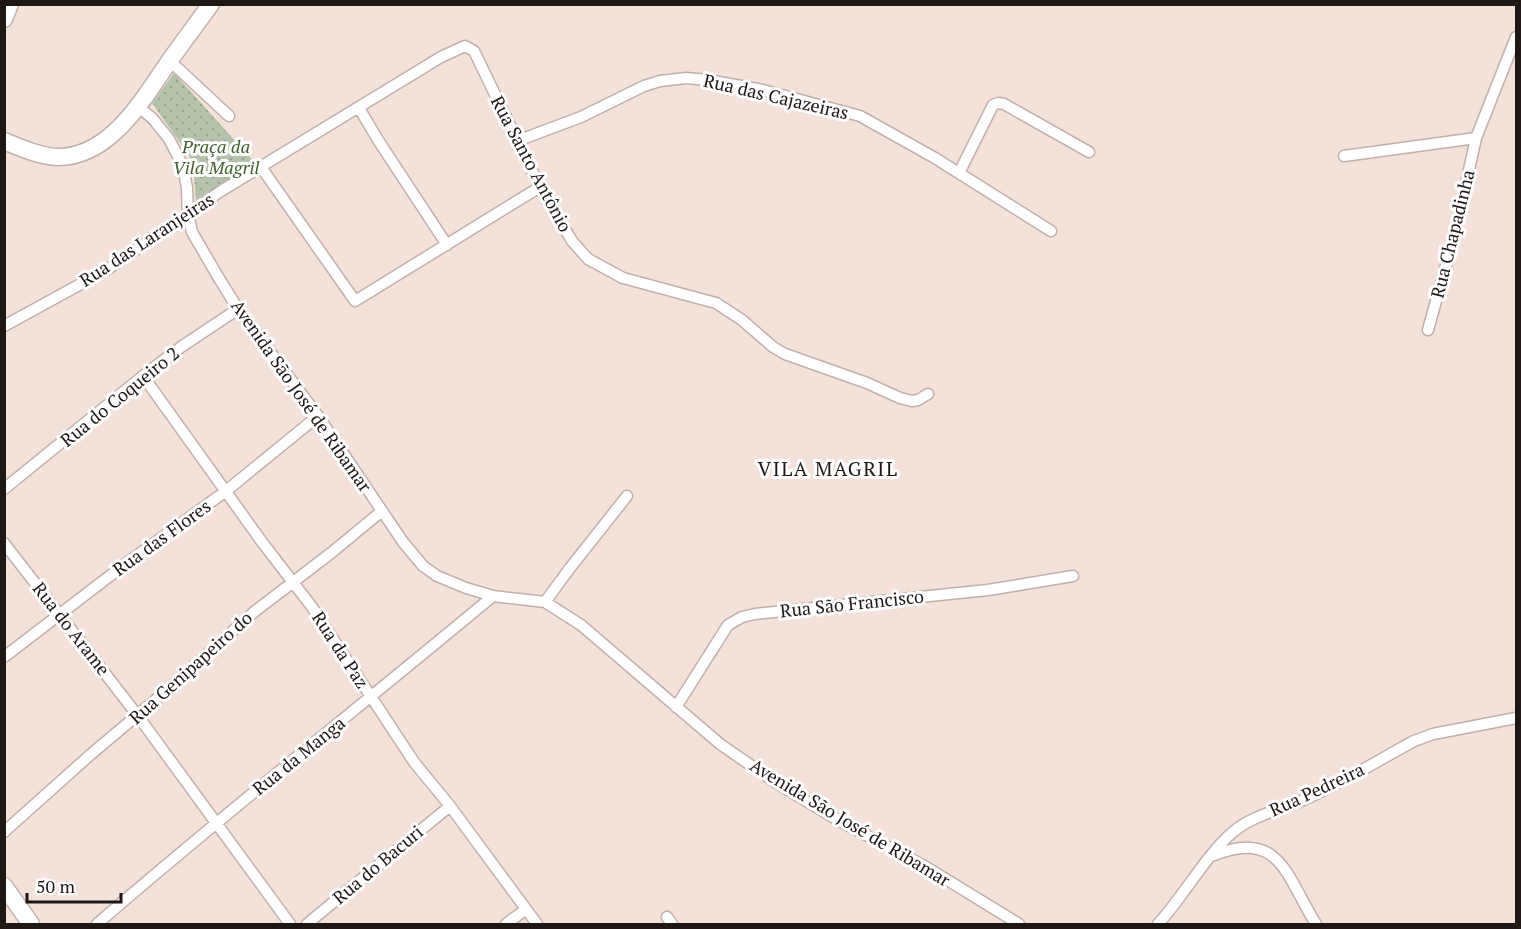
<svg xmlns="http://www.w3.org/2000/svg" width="1521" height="929" font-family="'PT Serif',serif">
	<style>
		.green { fill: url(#green-dots) }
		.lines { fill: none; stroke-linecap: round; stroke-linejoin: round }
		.street-casing { stroke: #c2b0a8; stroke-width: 13 }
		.secondary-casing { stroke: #c2b0a8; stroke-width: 19 }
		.street { stroke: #fff; stroke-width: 10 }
		.secondary { stroke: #fff; stroke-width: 16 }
		.labels { text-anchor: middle; stroke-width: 6; stroke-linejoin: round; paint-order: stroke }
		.street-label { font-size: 18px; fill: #1e1714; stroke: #fff }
		.park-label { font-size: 18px; font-style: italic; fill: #41602d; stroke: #fff }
		.neighbourhood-label { font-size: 20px; letter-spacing: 1.5px; fill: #1e1714; stroke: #fff }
	</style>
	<defs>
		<pattern id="green-dots" width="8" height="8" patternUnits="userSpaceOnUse" patternTransform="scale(1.5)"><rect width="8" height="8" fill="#b4c2ac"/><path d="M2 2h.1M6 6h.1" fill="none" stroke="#9aa693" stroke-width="1.8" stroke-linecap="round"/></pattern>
	</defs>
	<rect width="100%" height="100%" fill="#f4e1d9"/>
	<!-- green -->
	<path class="green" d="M 174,73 L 256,164 L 196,201 L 194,176 L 190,157 L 152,103 Z"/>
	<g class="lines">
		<!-- street casing -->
		<g class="street-casing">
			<path id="street" d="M 170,61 L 229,116
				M 139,107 L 153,119 L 169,139 L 183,166 L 187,188 L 188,215 L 192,232 L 217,275 L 238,309 L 318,416 L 403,542 L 423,566 L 437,576 L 466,588 L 493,596 L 545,602 L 581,625 L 720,744 L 775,782 L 836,819 L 926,867 L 1019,924
				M 359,108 L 378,140 L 447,245
				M 517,141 L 581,117 L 644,86 L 660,81 L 686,78 L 708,80 L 763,90 L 860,116 L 935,158 L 1051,231
				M 1344,156 L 1476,138
				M 261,167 L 355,301 L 540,187
				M 959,173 L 993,105 L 998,103 L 1004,104 L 1089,152
				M 4,326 L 108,269 L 221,191 L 441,57 L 465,46 L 474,51 L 540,187 L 572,241 L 588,259 L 623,278 L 716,303 L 742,320 L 773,347 L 785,354 L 867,383 L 900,398 L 912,401 L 918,400 L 928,394
				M 1428,330 L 1456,229 L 1476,138 L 1516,37
				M 143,376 L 262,542 L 312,607 L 414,762 L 450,806 L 537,924
				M 4,489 L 143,376 L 181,347 L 238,309
				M 4,543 L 138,716 L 290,924
				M 545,602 L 570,568 L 627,496
				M 4,657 L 128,562 L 226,491 L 318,416
				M 676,707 L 728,625 L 742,617 L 755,614 L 988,590 L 1073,576
				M 4,832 L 90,755 L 166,691 L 254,612 L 331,553 L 382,511
				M 1212,856 C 1281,827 1287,879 1316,924
				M 667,917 L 672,924
				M 97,924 C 226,812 361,706 493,596
				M 307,924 L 450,806
				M 506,924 L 525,910
				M 1158,924 C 1184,896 1205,856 1233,832 C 1254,814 1284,809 1308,798 C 1345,781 1379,760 1414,741 L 1433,734 L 1516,718"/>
		</g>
		<!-- secondary casing -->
		<g class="secondary-casing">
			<path id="secondary" d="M 4,19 L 10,4
				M 4,141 C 21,148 39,156 57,157 C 110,158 144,98 170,60 C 184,41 197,23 211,4
				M 4,886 L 31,924"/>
		</g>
		<!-- street -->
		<use href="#street" class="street"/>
		<!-- secondary -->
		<use href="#secondary" class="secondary"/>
	</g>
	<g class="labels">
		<!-- street labels -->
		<g class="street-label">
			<text transform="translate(776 97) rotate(13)" y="6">Rua das Cajazeiras</text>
			<text transform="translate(531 164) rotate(62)" y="6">Rua Santo Antônio</text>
			<text transform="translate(1453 234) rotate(-76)" y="6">Rua Chapadinha</text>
			<text transform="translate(147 240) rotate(-33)" y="6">Rua das Laranjeiras</text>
			<text transform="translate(301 396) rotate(55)" y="6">Avenida São José de Ribamar</text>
			<text transform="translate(120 397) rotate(-39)" y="6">Rua do Coqueiro 2</text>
			<text transform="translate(162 538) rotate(-36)" y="6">Rua das Flores</text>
			<text transform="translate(852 604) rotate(-6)" y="6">Rua São Francisco</text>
			<text transform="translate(71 629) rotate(52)" y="6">Rua do Arame</text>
			<text transform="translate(340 650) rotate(57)" y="6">Rua da Paz</text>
			<text transform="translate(191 668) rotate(-42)" y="6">Rua Genipapeiro do</text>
			<text transform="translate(299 756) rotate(-39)" y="6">Rua da Manga</text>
			<text transform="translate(1317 790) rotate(-25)" y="6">Rua Pedreira</text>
			<text transform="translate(850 823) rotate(31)" y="6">Avenida São José de Ribamar</text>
			<text transform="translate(378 865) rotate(-40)" y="6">Rua do Bacuri</text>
		</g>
		<!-- park labels -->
		<g class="park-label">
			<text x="216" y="153">Praça da<tspan x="216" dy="21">Vila Magril</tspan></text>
		</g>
		<!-- neighbourhood labels -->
		<g class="neighbourhood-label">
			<text x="828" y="476">VILA MAGRIL</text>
		</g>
	</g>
	<!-- border -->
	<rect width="1521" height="929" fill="none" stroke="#1e1714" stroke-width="12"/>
	<!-- scale -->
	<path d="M27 893v9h94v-9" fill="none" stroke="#1e1714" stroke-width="3"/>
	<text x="36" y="893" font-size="18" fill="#1e1714" stroke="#ffffff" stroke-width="4.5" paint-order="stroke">50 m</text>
</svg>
